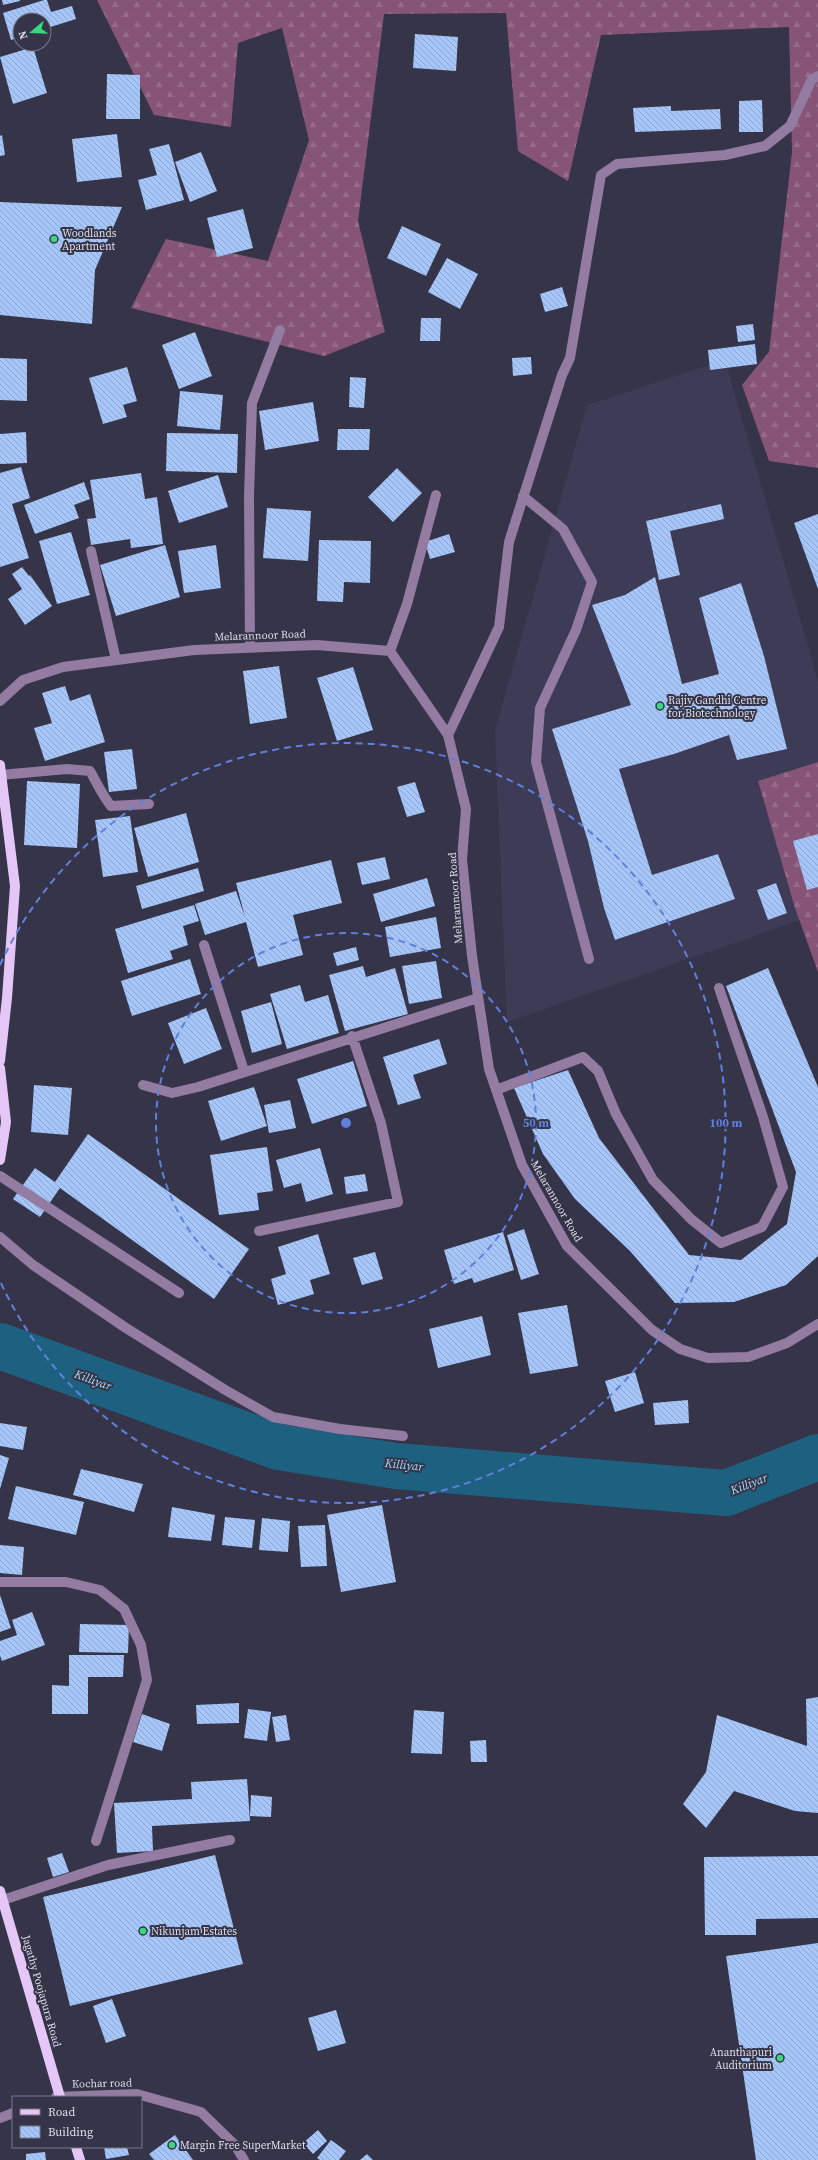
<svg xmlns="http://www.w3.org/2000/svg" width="818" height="2160" font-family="'Source Serif 4',serif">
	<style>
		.built { fill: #3d3b56 }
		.forest { fill: url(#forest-firs) }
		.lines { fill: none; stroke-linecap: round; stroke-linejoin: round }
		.river { stroke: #1e607f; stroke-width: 46 }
		.building { fill: url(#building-back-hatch) }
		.minor { stroke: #937ba1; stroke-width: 10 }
		.major { stroke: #e5c7f7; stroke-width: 10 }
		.ring { fill: none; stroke: #6080de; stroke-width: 2; stroke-dasharray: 7 5 }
		.poi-dot { fill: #39d87f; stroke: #353448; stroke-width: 1.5 }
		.labels { text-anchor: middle; stroke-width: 4; stroke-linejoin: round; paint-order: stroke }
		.poi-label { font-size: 11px; fill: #dddde9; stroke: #353448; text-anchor: start }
		.street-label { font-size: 11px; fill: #dddde9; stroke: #353448 }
		.water-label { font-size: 12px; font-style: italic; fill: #a6daf7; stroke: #353448 }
		.centre { fill: #6080de; stroke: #353448; stroke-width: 2 }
		.ring-label { font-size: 12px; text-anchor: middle; font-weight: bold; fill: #6080de; stroke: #353448; stroke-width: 4; stroke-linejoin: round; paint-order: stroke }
	</style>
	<defs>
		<pattern id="forest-firs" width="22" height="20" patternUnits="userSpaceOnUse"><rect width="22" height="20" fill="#865477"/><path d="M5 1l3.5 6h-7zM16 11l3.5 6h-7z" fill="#976c8a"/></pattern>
		<pattern id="building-back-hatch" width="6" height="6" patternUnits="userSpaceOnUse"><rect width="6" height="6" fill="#a6c6fa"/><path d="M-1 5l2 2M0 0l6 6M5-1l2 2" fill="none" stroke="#8da5cd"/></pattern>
	</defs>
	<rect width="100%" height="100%" fill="#353448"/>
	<!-- built -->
	<path class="built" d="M 725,360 L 818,681 L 818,914 L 507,1022 L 495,731 L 587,405 Z"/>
	<!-- forest -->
	<path class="forest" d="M 97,0 L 818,0 L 818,468 L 769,461 L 742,385 L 769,352 L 792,152 L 789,27 L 601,35 L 568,181 L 518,151 L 506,13 L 384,14 L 358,221 L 385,332 L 324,356 L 131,308 L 166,239 L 268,261 L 309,140 L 282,28 L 238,43 L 231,127 L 154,115 Z
		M 818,762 L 818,972 L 795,908 L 758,781 Z"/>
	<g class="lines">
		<!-- river -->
		<path class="river" d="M 0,1346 L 279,1447 L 396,1466 L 726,1493 L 818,1457"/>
	</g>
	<!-- building -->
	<path class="building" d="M 2,0 L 20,0 L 20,1 L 3,5 Z
		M 44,0 L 47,0 L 51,12 L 72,6 L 76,19 L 44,29 L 44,20 L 20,20 L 20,37 L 11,40 L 3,13 Z
		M 415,34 L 458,37 L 456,71 L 413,68 Z
		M 33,47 L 47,93 L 13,104 L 0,57 Z
		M 107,74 L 140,75 L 140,119 L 106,119 Z
		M 762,100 L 763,132 L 739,132 L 739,101 Z
		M 671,106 L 671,111 L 720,109 L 721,129 L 635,132 L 633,108 Z
		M 117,134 L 122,177 L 77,182 L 72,139 Z
		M 2,135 L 5,155 L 0,156 L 0,136 Z
		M 169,144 L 184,200 L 146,210 L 138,180 L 157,175 L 149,149 Z
		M 201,152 L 217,191 L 190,202 L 175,162 Z
		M 0,202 L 122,207 L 95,270 L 92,324 L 0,315 Z
		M 243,209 L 253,248 L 217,257 L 207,218 Z
		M 402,226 L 441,244 L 426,276 L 387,258 Z
		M 447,258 L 478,274 L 460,309 L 428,292 Z
		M 562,287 L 568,306 L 545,312 L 540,294 Z
		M 421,318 L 441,318 L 440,341 L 420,341 Z
		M 753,324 L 755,340 L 738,342 L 736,326 Z
		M 195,332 L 212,376 L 179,389 L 162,345 Z
		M 755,344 L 757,364 L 710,370 L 708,350 Z
		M 531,357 L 532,374 L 513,376 L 512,358 Z
		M 0,358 L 27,359 L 27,401 L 0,400 Z
		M 127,367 L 137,401 L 123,405 L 127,417 L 103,424 L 89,378 Z
		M 350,377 L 366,378 L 364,408 L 349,407 Z
		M 180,391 L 223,395 L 220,430 L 177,426 Z
		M 313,402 L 319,441 L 265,450 L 259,411 Z
		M 338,429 L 370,429 L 369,450 L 337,450 Z
		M 26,432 L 27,463 L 0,464 L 0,434 Z
		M 167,433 L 238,434 L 237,473 L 166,471 Z
		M 21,467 L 30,498 L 12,504 L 29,558 L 0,567 L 0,473 Z
		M 397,468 L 422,493 L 393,522 L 368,497 Z
		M 141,473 L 145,499 L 157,497 L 163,544 L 131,548 L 130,539 L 91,545 L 87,519 L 96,518 L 90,480 Z
		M 218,475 L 228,507 L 179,523 L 168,491 Z
		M 84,482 L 90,499 L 74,505 L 79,518 L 35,534 L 24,505 Z
		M 721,504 L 724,519 L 670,531 L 680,575 L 659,580 L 646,521 Z
		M 267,508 L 311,511 L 308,561 L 263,558 Z
		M 818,514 L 818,589 L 794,523 Z
		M 71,532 L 90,595 L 57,604 L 39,541 Z
		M 449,534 L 455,552 L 430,559 L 425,542 Z
		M 319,540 L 371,541 L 370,583 L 344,582 L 343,602 L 317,601 Z
		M 165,545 L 180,597 L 116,616 L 100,565 Z
		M 216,545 L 221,588 L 184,593 L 178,551 Z
		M 22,567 L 29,576 L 30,575 L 52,606 L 25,625 L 8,599 L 22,589 L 12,574 Z
		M 655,577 L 682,684 L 719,674 L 699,598 L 741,583 L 764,656 L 787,749 L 737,760 L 729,735 L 674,754 L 619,769 L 652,875 L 718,854 L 735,899 L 615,940 L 604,908 L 588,841 L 552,729 L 631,705 L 592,605 L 625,595 Z
		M 279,666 L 287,718 L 250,724 L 243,671 Z
		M 353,667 L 373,730 L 337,741 L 317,678 Z
		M 65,686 L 70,701 L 90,694 L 105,742 L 45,761 L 34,728 L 52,723 L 42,693 Z
		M 132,749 L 137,789 L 109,792 L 104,752 Z
		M 27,781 L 80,784 L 77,848 L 24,845 Z
		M 415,782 L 425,812 L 407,817 L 397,787 Z
		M 186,813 L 199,862 L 148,877 L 134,828 Z
		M 130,816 L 138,872 L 103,877 L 95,820 Z
		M 818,834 L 818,887 L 807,890 L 793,841 Z
		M 385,857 L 390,879 L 362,885 L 357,863 Z
		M 331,860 L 342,903 L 293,915 L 303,955 L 258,967 L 246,922 L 205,935 L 195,904 L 236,891 L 245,917 L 236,883 Z
		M 198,868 L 204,891 L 142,909 L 136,886 Z
		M 427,878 L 435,906 L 381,922 L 373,894 Z
		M 776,883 L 787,913 L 768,920 L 757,890 Z
		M 194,905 L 199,921 L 183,926 L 188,945 L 170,951 L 173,959 L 128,973 L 115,929 Z
		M 436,917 L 441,948 L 390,957 L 385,927 Z
		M 356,947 L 359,960 L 337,966 L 333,953 Z
		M 190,959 L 201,994 L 132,1016 L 121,981 Z
		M 436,961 L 442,998 L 409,1004 L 402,966 Z
		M 363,966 L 366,977 L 395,968 L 408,1014 L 345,1031 L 329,975 Z
		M 768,968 L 818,1087 L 818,1256 L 786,1285 L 734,1302 L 675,1303 L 630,1251 L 575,1199 L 543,1154 L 514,1088 L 568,1070 L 599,1138 L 689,1255 L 741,1260 L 787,1224 L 796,1172 L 726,986 Z
		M 300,985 L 305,1002 L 328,995 L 339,1033 L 287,1049 L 270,994 Z
		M 271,1002 L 282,1044 L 252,1053 L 241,1011 Z
		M 206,1008 L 222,1049 L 184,1064 L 168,1023 Z
		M 439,1039 L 447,1064 L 413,1075 L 421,1098 L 398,1105 L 383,1057 Z
		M 353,1061 L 367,1106 L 312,1124 L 297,1079 Z
		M 34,1085 L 72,1088 L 68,1135 L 31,1132 Z
		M 254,1087 L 267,1126 L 221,1141 L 208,1101 Z
		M 290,1100 L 296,1128 L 269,1133 L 264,1105 Z
		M 88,1134 L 249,1249 L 214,1299 L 60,1188 L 40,1217 L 13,1199 L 35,1168 L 55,1182 Z
		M 267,1147 L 273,1191 L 257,1193 L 259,1210 L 219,1215 L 210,1155 Z
		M 320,1148 L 333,1194 L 306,1202 L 301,1183 L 284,1188 L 276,1160 Z
		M 365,1174 L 368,1191 L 346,1194 L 344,1177 Z
		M 524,1229 L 539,1274 L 521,1280 L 507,1235 Z
		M 503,1232 L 514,1270 L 474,1283 L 472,1278 L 454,1284 L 444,1250 Z
		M 318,1234 L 330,1274 L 310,1280 L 314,1294 L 278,1305 L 271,1279 L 286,1274 L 278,1247 Z
		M 375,1252 L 383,1279 L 362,1285 L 353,1258 Z
		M 567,1305 L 578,1366 L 530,1374 L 518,1313 Z
		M 482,1316 L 491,1355 L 438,1368 L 429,1329 Z
		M 635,1372 L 644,1403 L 615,1412 L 605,1381 Z
		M 688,1400 L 689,1423 L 655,1425 L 653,1403 Z
		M 0,1423 L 27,1427 L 23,1450 L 0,1446 Z
		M 0,1455 L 9,1458 L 0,1489 Z
		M 81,1469 L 143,1484 L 134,1512 L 73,1495 Z
		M 16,1486 L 84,1502 L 76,1535 L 8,1519 Z
		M 382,1505 L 396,1582 L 341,1592 L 327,1515 Z
		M 172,1507 L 215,1515 L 211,1541 L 168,1537 Z
		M 225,1517 L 255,1520 L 252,1548 L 222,1545 Z
		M 262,1518 L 290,1521 L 288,1552 L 259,1550 Z
		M 325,1525 L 327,1566 L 301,1567 L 298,1526 Z
		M 0,1545 L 24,1547 L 22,1575 L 0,1573 Z
		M 0,1595 L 11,1628 L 0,1632 Z
		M 32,1612 L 45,1645 L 2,1661 L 0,1656 L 0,1641 L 17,1635 L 12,1620 Z
		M 80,1624 L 129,1625 L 128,1653 L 79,1652 Z
		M 69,1655 L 124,1655 L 123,1677 L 88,1677 L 88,1714 L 52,1714 L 52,1685 L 69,1686 Z
		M 818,1697 L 818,1813 L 795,1811 L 734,1791 L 706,1828 L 683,1804 L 706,1772 L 717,1715 L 807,1746 L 806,1699 Z
		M 239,1703 L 239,1723 L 197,1724 L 196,1705 Z
		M 248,1709 L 271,1712 L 267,1741 L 244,1738 Z
		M 414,1710 L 444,1712 L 442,1754 L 411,1753 Z
		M 142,1714 L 170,1724 L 162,1751 L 133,1742 Z
		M 286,1715 L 290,1740 L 276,1742 L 272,1717 Z
		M 486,1740 L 487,1762 L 471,1762 L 470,1741 Z
		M 247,1779 L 250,1821 L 152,1826 L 153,1851 L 117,1853 L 114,1803 L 192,1799 L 191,1782 Z
		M 251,1795 L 272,1797 L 271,1817 L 250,1816 Z
		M 62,1853 L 69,1872 L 53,1877 L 47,1858 Z
		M 215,1855 L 243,1964 L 70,2006 L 43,1897 Z
		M 818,1856 L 818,1918 L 756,1919 L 756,1935 L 705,1935 L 704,1857 Z
		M 818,1943 L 818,2160 L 756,2160 L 726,1956 Z
		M 112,1999 L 126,2036 L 106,2043 L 93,2006 Z
		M 336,2010 L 346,2043 L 318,2051 L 308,2018 Z
		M 318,2130 L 327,2141 L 313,2154 L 303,2143 Z
		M 175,2135 L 193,2160 L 154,2160 L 149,2154 Z
		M 331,2140 L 346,2151 L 339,2160 L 320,2160 L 317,2158 Z
		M 104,2147 L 127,2147 L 129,2155 L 106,2159 Z
		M 45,2152 L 46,2160 L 26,2160 L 26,2154 Z
		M 367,2154 L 373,2160 L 360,2160 Z"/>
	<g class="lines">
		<!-- minor -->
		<path class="minor" d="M 523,496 L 563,529 L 592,582 L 576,630 L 540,708 L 536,762 L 589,959
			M 91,551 L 116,660
			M 250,647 L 249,496 L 252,403 L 280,330
			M 390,651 L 407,604 L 436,495
			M 0,701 L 23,680 L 63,667 L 194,650 L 317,645 L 390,651 L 448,735 L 466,809 L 462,859 L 472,956 L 489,1069 L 522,1165 L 567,1246 L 652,1330 L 680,1349 L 708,1358 L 748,1357 L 787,1343 L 818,1324
			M 448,735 L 499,627 L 509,542 L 562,375 L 570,358 L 601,175 L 617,164 L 725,155 L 765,146 L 790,126 L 812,79 L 818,76
			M 0,775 L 67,769 L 90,771 C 97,783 102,795 111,806 L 149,804
			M 204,945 L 244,1071
			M 143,1085 L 172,1093 L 198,1087 L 478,998
			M 496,1090 L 583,1057 L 598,1071 L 616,1114 L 653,1180 L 691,1219 L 721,1243 L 762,1227 L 783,1187 L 763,1117 L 719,988
			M 0,1176 L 179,1293
			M 259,1231 L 398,1202 L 381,1123 L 352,1036
			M 0,1237 L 33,1265 L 126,1328 L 227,1391 L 273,1417 L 340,1429 L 403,1436
			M 0,1582 L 66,1582 L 100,1590 L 124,1609 L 141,1645 L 147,1680 L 96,1841
			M 3,1900 L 108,1865 L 230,1840
			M 56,2097 L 137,2094 L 201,2112 L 235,2145 L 244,2160
			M 0,2118 L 13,2113"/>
		<!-- major -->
		<path class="major" d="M 0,765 L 15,886 L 7,998 L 0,1061
			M 0,1068 L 6,1122 L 0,1160
			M 0,1891 L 60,2097
			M 76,2147 L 80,2160"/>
	</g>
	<!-- distance rings -->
	<g class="ring">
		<circle cx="346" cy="1123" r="190"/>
		<path d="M0 965A380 380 0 1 1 0 1281"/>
	</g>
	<!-- markers -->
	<g class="poi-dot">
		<circle cx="54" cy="239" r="4"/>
		<circle cx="660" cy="706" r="4"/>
		<circle cx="143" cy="1931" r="4"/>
		<circle cx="780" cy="2058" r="4"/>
		<circle cx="172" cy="2145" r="4"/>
	</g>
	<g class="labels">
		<!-- poi labels -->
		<g class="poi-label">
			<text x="62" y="237">Woodlands<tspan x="62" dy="13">Apartment</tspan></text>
			<text x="668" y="704">Rajiv Gandhi Centre<tspan x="668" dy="13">for Biotechnology</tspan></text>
			<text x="151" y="1935">Nikunjam Estates</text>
			<text x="772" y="2056" text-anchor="end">Ananthapuri<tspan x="772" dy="13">Auditorium</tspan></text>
			<text x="180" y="2149">Margin Free SuperMarket</text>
		</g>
		<!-- street labels -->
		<g class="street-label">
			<text transform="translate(260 635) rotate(-2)" y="4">Melarannoor Road</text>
			<text transform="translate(455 898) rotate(-94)" y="4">Melarannoor Road</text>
			<text transform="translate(557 1201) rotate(60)" y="4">Melarannoor Road</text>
			<text transform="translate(42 1991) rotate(74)" y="4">Jagathy Poojapura Road</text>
			<text transform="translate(102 2083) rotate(-1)" y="4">Kochar road</text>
		</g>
		<!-- water labels -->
		<g class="water-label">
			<text transform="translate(93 1380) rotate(20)" y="4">Killiyar</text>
			<text transform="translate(404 1465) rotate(6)" y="4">Killiyar</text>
			<text transform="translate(749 1484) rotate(-21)" y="4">Killiyar</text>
		</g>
	</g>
	<circle cx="346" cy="1123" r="6" class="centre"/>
	<g class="ring-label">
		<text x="536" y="1127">50 m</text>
		<text x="726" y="1127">100 m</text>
	</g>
	<!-- legend -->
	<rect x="12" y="2096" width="130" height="52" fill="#353448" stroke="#787888"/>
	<rect x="20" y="2109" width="20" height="6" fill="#e5c7f7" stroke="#787888"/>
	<text x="48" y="2116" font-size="12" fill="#dddde9">Road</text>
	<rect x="20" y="2126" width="20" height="12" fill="url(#building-back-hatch)" stroke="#787888"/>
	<text x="48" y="2136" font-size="12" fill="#dddde9">Building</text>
	<!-- north arrow -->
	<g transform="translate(32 32) rotate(251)"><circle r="19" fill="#353448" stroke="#787888"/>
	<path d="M0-3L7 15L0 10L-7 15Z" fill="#39d87f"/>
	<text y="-6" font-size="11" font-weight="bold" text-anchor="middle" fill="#dddde9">N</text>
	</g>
</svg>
